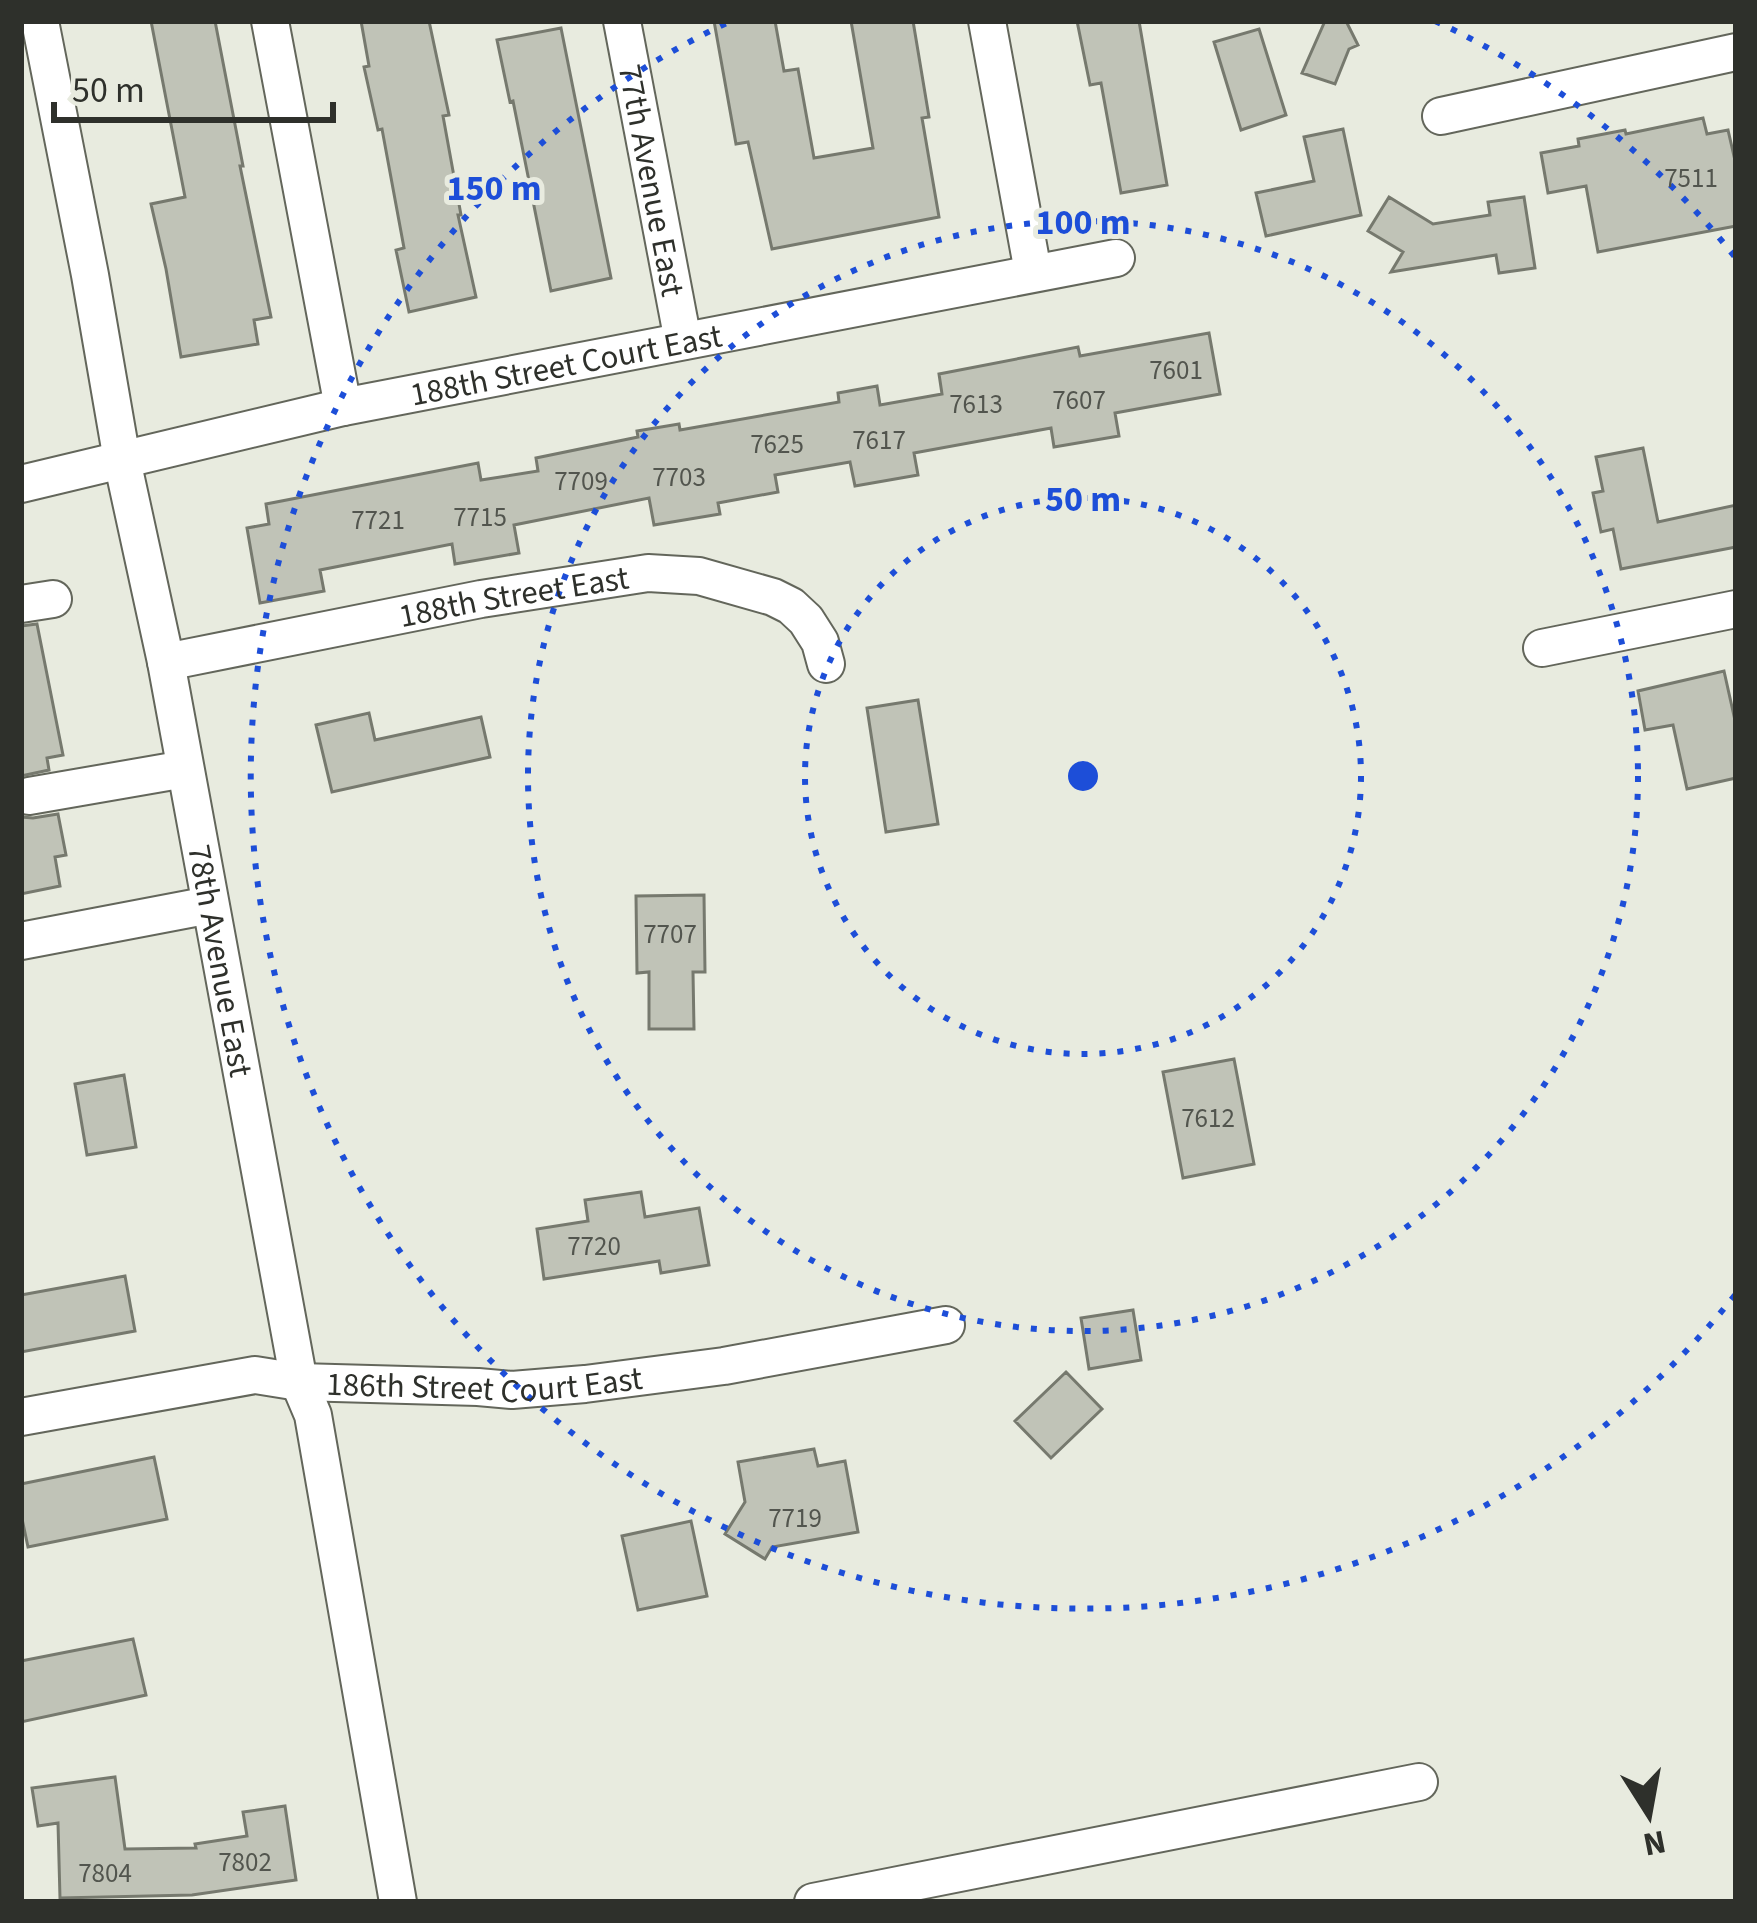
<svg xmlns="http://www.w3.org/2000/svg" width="1757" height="1923" font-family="'Source Sans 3',sans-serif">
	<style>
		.building { fill: #c0c3b7; stroke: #76796e; stroke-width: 3 }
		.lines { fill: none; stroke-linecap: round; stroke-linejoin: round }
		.minor-casing { stroke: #63665b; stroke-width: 40 }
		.minor { stroke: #fff; stroke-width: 36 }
		.ring { fill: none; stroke: #1d4ed8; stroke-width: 6; stroke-dasharray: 6 12 }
		.labels { text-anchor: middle; stroke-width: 10; stroke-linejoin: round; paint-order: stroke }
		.number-label { font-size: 27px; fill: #52554e }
		.street-label { font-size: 33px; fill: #2e302b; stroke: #e8ebdf }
		.centre { fill: #1d4ed8; stroke: #e8ebdf; stroke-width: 6 }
		.ring-label { font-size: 36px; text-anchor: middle; font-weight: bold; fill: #1d4ed8; stroke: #e8ebdf; stroke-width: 10; stroke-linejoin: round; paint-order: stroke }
	</style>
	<rect width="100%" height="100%" fill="#e8ebdf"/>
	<!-- building -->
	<path class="building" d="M 151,21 L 215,21 L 243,166 L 240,166 L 271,317 L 254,320 L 258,344 L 181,357 L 166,269 L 151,204 L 185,197 Z
		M 361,21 L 429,21 L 449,115 L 443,116 L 461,215 L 458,215 L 476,297 L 409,312 L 396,250 L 404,248 L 382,129 L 378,130 L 364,67 L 369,66 Z
		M 714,21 L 775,21 L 784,71 L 798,69 L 814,158 L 873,148 L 851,21 L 913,21 L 929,117 L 922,118 L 939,217 L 772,249 L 748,142 L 736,144 Z
		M 1077,21 L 1139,21 L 1167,185 L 1121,193 L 1101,83 L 1090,85 Z
		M 1325,21 L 1346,21 L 1358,45 L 1349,49 L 1335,84 L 1302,73 Z
		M 561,28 L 611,278 L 551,291 L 513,101 L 510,102 L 497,40 Z
		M 1259,29 L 1286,115 L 1241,130 L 1214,42 Z
		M 1703,118 L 1707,134 L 1728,130 L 1736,165 L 1736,226 L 1598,252 L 1586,186 L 1548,193 L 1541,153 L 1579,146 L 1578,139 L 1625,130 L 1626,134 Z
		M 1343,129 L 1361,215 L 1266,236 L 1256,193 L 1314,181 L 1304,137 Z
		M 1389,197 L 1433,224 L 1490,215 L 1488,202 L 1524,197 L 1535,268 L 1499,273 L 1496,255 L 1391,272 L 1403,252 L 1368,231 Z
		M 1209,333 L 1220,394 L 1115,413 L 1119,436 L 1054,447 L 1051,428 L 914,453 L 918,475 L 855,486 L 850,462 L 775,475 L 778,492 L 718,503 L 720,514 L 654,525 L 649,498 L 514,525 L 519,553 L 455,564 L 452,544 L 320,570 L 324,591 L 260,603 L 247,528 L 269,524 L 266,504 L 478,463 L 481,480 L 538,471 L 536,458 L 638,437 L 637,431 L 679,424 L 680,430 L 839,402 L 838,393 L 877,386 L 880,405 L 942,394 L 939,374 L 1078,347 L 1080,356 Z
		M 1643,448 L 1658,522 L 1736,505 L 1736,547 L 1621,569 L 1613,529 L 1601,532 L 1593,493 L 1603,491 L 1596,457 Z
		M 37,624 L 63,755 L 47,758 L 49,770 L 21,776 L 21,626 Z
		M 1724,671 L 1736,725 L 1736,778 L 1687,789 L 1673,725 L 1645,730 L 1638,691 Z
		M 918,700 L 938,824 L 886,832 L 867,708 Z
		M 369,713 L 375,740 L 481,717 L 490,757 L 332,792 L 316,725 Z
		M 58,814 L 66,855 L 55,857 L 60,886 L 21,894 L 21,817 L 33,818 Z
		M 704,895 L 705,972 L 693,972 L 694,1029 L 649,1029 L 649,972 L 637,973 L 636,896 Z
		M 1234,1059 L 1254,1164 L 1183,1178 L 1163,1072 Z
		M 124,1075 L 136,1147 L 87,1155 L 75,1084 Z
		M 641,1192 L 645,1217 L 699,1208 L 709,1265 L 661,1273 L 659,1261 L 544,1279 L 537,1229 L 588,1221 L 585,1200 Z
		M 125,1276 L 135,1331 L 21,1352 L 21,1295 Z
		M 1133,1310 L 1141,1360 L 1089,1369 L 1081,1318 Z
		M 1066,1372 L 1102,1409 L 1051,1458 L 1015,1421 Z
		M 814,1449 L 818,1466 L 845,1461 L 858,1532 L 772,1547 L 765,1559 L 725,1534 L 745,1502 L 738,1462 Z
		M 154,1457 L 167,1519 L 28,1547 L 21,1514 L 21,1484 Z
		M 691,1521 L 707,1596 L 638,1610 L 622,1536 Z
		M 133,1639 L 146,1695 L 21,1722 L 21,1661 Z
		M 115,1777 L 125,1849 L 196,1848 L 195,1844 L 247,1836 L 243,1812 L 285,1806 L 296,1880 L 192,1895 L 60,1898 L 58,1823 L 38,1826 L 32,1788 Z"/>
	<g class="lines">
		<!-- minor casing -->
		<g class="minor-casing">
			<g id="minor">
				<path id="s1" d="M 40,21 L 90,275 L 122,460 L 166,662 L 299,1382 L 313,1415 L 398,1902"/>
				<path d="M 270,21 L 343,407"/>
				<path id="s2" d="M 622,21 L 683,341"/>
				<path d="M 987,21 L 1033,272"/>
				<path d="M 1441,116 L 1736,52"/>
				<path id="s3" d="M 21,484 L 343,407 L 1116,258"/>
				<path d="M 21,604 L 53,599"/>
				<path d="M 1542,648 L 1736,609"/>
				<path id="s4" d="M 166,662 L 481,599 L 648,573 L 699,576 L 773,597 L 791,606 L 806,620 L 820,642 L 826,664"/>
				<path d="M 29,796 L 185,769"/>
				<path d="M 21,941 L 210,905"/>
				<path id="s5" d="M 21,1417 L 255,1375 L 299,1382 L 478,1387 L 512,1390 L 585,1384 L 724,1366 L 946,1325"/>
				<path d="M 813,1902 L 1419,1782"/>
			</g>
		</g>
		<!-- minor -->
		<use href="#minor" class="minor"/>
	</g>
	<!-- distance rings -->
	<g class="ring">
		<circle cx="1083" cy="776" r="278"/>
		<circle cx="1083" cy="776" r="555"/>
		<path d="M1735 1295A833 833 0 1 1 731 21M1435 21A833 833 0 0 1 1735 257"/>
	</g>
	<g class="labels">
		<!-- number labels -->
		<g class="number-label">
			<text x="1691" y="187">7511</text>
			<text x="1176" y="379">7601</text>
			<text x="1079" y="409">7607</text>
			<text x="976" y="413">7613</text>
			<text x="879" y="449">7617</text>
			<text x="777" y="453">7625</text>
			<text x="679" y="486">7703</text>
			<text x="581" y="490">7709</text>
			<text x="480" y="526">7715</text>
			<text x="378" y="529">7721</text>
			<text x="670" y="943">7707</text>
			<text x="1208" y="1127">7612</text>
			<text x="594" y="1255">7720</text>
			<text x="795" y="1527">7719</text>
			<text x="245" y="1871">7802</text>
			<text x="105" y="1882">7804</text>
		</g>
		<!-- street labels -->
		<g class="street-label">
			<text dy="12" stroke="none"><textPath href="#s2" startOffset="162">77th Avenue East</textPath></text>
			<text dy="12" stroke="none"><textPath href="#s3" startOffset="558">188th Street Court East</textPath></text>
			<text dy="12" stroke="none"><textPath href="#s4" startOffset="354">188th Street East</textPath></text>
			<text dy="12" stroke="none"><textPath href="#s1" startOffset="957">78th Avenue East</textPath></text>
			<text dy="12" stroke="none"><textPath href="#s5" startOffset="468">186th Street Court East</textPath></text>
		</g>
	</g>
	<circle cx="1083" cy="776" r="18" class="centre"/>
	<g class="ring-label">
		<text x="494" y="200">150 m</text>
		<text x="1083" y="234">100 m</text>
		<text x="1083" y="511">50 m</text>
	</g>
	<!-- border -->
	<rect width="1757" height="1923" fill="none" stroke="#2e302b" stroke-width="48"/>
	<!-- north arrow -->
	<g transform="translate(1649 1815) rotate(169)" stroke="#e8ebdf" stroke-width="9" paint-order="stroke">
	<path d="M0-9L21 45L0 30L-21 45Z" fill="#2e302b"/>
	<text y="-18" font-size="33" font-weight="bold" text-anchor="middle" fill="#2e302b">N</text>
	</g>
	<!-- scale -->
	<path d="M54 102v18h279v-18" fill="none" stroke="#2e302b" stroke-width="6"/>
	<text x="72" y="102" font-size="36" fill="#2e302b" stroke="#e8ebdf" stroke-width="9" paint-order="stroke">50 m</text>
</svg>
